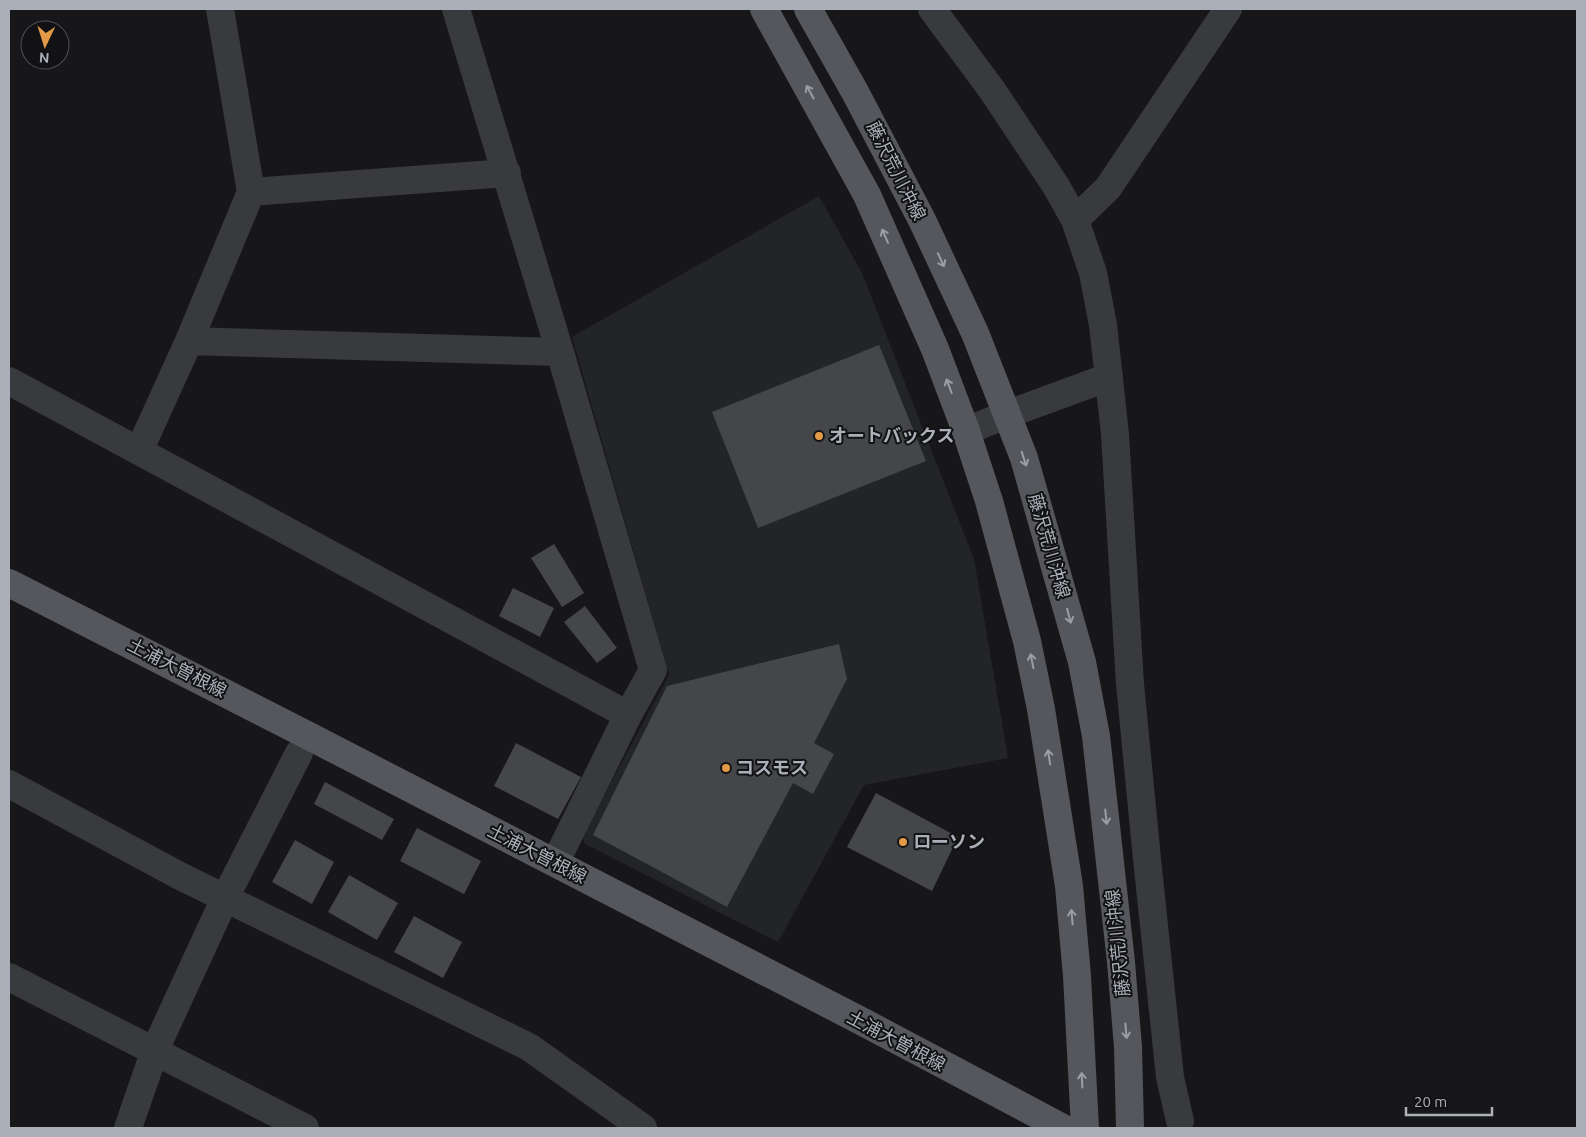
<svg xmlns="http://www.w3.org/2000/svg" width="1586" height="1137" font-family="Ubuntu,'Noto Sans JP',sans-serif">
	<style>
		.built { fill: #232426 }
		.building { fill: #444649 }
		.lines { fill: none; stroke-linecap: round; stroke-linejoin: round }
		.minor { stroke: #393a3e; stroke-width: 28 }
		.major { stroke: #55575c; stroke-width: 28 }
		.oneway { stroke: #9a9ea6 }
		.poi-dot { fill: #e29a46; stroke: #121214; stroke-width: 2 }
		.labels { text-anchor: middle; stroke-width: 4; stroke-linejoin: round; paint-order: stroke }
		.street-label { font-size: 18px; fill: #abb0b8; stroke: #121214 }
		.poi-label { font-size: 18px; font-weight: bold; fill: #abb0b8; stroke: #121214; text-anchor: start }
	</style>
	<rect width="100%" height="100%" fill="#171719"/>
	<!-- built -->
	<path class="built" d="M 819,196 L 862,273 L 974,559 L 1008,758 L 864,785 L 778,942 L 585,844 L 582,836 L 669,675 L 572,337 Z"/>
	<!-- building -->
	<path class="building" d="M 879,345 L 926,461 L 758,528 L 712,412 Z
		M 554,544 L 584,593 L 562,607 L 531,558 Z
		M 513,588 L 554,608 L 540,637 L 499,616 Z
		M 585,606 L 617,648 L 597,663 L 564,622 Z
		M 839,644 L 847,679 L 814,743 L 834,754 L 813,794 L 793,783 L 727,907 L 593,835 L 667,686 Z
		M 516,743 L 581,777 L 558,819 L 494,786 Z
		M 325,782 L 394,819 L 382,840 L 314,804 Z
		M 876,793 L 958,837 L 932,891 L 847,847 Z
		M 417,828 L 481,861 L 464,894 L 400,861 Z
		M 295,840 L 334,862 L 312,904 L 272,882 Z
		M 349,875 L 398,903 L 377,940 L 328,912 Z
		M 414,916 L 462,942 L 443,978 L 394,952 Z"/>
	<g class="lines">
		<!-- minor -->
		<path class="minor" d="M 456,9 L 560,352 L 653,670 L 628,715 L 555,863
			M 932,9 L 992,90 L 1056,186 L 1075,220 L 1093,273 L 1103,325 L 1115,434 L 1130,684 L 1147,859 L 1170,1077 L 1180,1121
			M 251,192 L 507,173
			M 1075,220 L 1108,188 L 1228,9
			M 189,341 L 560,352
			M 9,381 L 628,715
			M 966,431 L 1008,414 L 1109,377
			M 139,451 L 189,341 L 251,192 L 220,9
			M 9,784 L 180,876 L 529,1047 L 643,1128
			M 9,977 L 305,1128
			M 128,1128 L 155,1050 L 225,898 L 299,753"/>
		<!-- major -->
		<path class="major" d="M 764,9 L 867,195 L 935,349 L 966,431 L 989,501 L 1027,641 L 1041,709 L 1069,886 L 1077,976 L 1085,1128
			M 808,9 L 855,92 L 922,220 L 975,333 L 1024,458 L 1082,662 L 1096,736 L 1121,962 L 1128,1047 L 1130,1128
			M 9,583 L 307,735 L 865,1023 L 1063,1128"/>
	</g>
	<!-- one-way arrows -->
	<defs><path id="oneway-shaft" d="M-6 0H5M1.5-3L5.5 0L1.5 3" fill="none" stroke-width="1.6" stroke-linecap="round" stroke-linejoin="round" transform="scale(1.25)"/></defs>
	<g class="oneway">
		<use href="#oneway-shaft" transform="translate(810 92) rotate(-119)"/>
		<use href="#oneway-shaft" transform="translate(885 236) rotate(-114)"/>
		<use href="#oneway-shaft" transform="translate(941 260) rotate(65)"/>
		<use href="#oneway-shaft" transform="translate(949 386) rotate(-111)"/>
		<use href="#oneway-shaft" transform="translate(1024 459) rotate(72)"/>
		<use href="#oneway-shaft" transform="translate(1069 616) rotate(75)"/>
		<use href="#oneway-shaft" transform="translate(1032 661) rotate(-101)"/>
		<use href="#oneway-shaft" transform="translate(1049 757) rotate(-99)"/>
		<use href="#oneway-shaft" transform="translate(1106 817) rotate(84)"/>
		<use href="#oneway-shaft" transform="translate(1072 917) rotate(-95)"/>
		<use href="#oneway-shaft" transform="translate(1126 1031) rotate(85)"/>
		<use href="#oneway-shaft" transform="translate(1082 1080) rotate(-93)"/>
	</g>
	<!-- markers -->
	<g class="poi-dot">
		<circle cx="819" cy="436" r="5"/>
		<circle cx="726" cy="768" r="5"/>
		<circle cx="903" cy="842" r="5"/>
	</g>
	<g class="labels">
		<!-- street labels -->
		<g class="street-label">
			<text transform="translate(896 171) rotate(63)" y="6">藤沢荒川沖線</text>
			<text transform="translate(1049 546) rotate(74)" y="6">藤沢荒川沖線</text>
			<text transform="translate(177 668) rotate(27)" y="6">土浦大曽根線</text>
			<text transform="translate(537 854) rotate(27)" y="6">土浦大曽根線</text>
			<text transform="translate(1118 943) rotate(-96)" y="6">藤沢荒川沖線</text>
			<text transform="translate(896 1041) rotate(28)" y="6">土浦大曽根線</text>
		</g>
		<!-- poi labels -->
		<g class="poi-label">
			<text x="829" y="442">オートバックス</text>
			<text x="736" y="774">コスモス</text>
			<text x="913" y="848">ローソン</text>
		</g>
	</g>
	<!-- border -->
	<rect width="1586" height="1137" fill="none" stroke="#abb0b8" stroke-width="20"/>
	<!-- north arrow -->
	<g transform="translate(45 45) rotate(184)"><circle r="24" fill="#121214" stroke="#4f5156"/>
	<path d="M0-4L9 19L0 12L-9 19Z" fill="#e29a46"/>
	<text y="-8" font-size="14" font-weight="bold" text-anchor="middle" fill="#abb0b8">N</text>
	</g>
	<!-- scale -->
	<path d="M1406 1107v8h86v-8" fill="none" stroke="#abb0b8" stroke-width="2.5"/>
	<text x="1414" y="1107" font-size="15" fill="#abb0b8" stroke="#121214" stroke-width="4" paint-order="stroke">20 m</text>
</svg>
